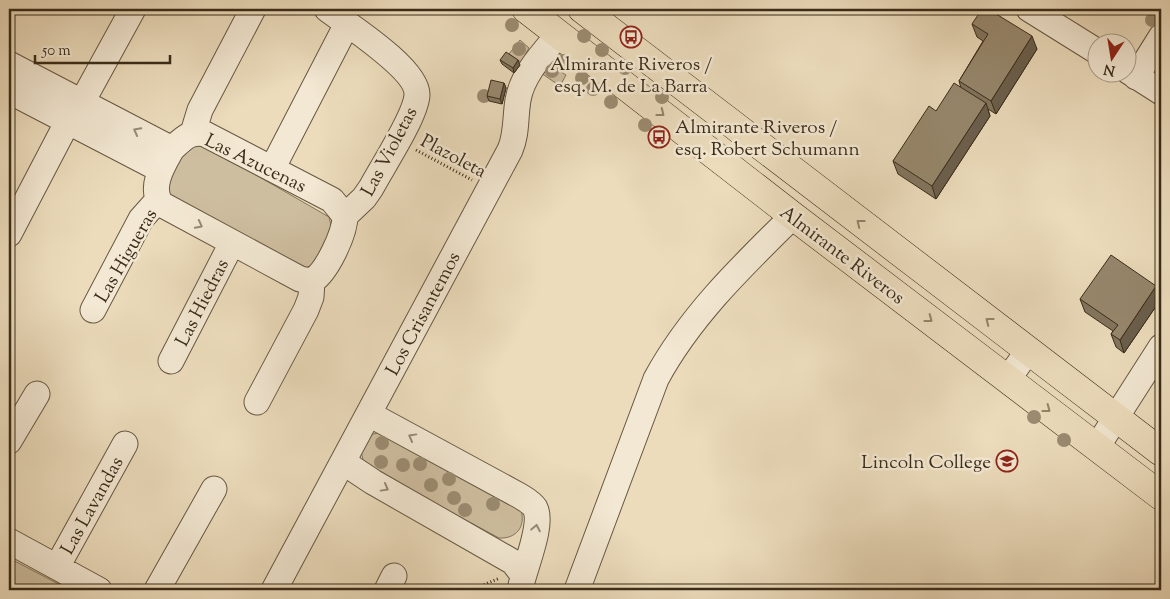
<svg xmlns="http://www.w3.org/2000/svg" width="1170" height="599" font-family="'Sorts Mill Goudy',serif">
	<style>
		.green { fill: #cebea0; stroke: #84755c }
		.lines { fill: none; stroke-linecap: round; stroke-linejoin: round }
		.minor-casing { stroke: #665842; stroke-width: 27 }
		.major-casing { stroke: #3a2c19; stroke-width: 29 }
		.path { stroke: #3a2c19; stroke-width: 3; stroke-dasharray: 1 2.5; stroke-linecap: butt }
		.minor { stroke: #f3e8d3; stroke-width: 25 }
		.major { stroke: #ecdcbc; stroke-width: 28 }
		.tree { fill: #9b8b71 }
		.wall { fill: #82755f; stroke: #3a2c19 }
		.shaded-wall { fill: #6a5f4d; stroke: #3a2c19 }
		.building { fill: #97886e; stroke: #3a2c19 }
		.oneway { stroke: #93846a }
		.oneway2 { stroke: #968a76 }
		.labels { text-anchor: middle; stroke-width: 5; stroke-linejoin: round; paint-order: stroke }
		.poi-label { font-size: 19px; fill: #3a2c19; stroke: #f3e8d3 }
		.street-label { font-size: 19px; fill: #3a2c19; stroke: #f3e8d3 }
	</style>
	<rect width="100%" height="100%" fill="#ecdcbc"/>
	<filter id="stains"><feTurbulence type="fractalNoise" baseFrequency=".004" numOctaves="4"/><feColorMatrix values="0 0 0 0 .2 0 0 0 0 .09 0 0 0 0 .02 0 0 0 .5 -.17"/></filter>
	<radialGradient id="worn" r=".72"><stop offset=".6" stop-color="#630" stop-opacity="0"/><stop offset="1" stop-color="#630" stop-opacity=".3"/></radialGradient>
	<!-- green -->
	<path class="green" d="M 520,40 L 529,48 L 521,62 L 509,54 Z
		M 549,64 L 566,75 L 560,86 L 541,73 Z
		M 193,145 L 204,145 L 329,217 L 332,229 L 315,264 L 305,268 L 169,196 C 167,176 177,157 193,145 Z
		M 377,433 L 383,433 L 521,510 C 526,527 516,539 499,538 L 369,468 L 364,464 L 361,451 L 370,435 Z
		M 9,558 L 70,590 L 9,590 Z"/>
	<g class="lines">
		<!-- minor casing -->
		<g class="minor-casing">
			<path id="minor" d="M 327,9 C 348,25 418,69 417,95 C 416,116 382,167 371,188 L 364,198 L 345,216
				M 1029,9 L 1098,52
				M 9,64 L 172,149 C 182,140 190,130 205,134 L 332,200 L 345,216 C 345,233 327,272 312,281
				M 1128,71 L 1161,92
				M 1136,77 L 1161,37
				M 9,91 L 161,170
				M 82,102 L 133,9
				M 193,133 L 200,110 L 253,9
				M 172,149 C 163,165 149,187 161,204 L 300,279 L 312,281
				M 272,169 L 347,24
				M 9,234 L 68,121
				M 93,310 L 141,219 L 158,200
				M 171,361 L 232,243
				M 1008,379 L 1028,351
				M 257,402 L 306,310 L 311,297 L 312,281
				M 369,414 L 520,496 C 525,499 532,503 535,508 C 544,525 523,571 520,590
				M 9,441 L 37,394
				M 1097,447 L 1161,347
				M 345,460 L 352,468 L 373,482 L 513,562 L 523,575
				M 9,541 L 99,590
				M 57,567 L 125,444
				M 157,590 L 214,489
				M 274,590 L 510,150 C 517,134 515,118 518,100 C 522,75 543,53 559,34
				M 387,590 L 394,576
				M 577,590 L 656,379 C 690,316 742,266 793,216"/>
		</g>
		<!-- major casing -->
		<g class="major-casing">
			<path id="major" d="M 526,9 L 793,216 L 1161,496
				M 582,9 L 1161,452"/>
		</g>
		<!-- path -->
		<path class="path" d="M 416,150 L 472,180
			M 471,590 L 500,578"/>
		<!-- minor -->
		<use href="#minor" class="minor"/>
		<!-- major -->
		<use href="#major" class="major"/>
	</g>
	<!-- trees -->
	<g class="tree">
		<circle cx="1152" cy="20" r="7"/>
		<circle cx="512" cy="25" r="7"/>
		<circle cx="584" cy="36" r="7"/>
		<circle cx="519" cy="49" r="7"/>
		<circle cx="602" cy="50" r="7"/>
		<circle cx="563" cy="61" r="7"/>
		<circle cx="625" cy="68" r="7"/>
		<circle cx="552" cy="71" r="7"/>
		<circle cx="582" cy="78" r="7"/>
		<circle cx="593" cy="89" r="7"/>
		<circle cx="484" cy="96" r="7"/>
		<circle cx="662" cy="97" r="7"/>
		<circle cx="611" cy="102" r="7"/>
		<circle cx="645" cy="125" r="7"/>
		<circle cx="1034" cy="417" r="7"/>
		<circle cx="1064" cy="440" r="7"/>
		<circle cx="382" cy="443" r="7"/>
		<circle cx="381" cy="462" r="7"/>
		<circle cx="420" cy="464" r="7"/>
		<circle cx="403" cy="465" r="7"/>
		<circle cx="449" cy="479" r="7"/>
		<circle cx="431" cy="485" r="7"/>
		<circle cx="454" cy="498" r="7"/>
		<circle cx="493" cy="504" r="7"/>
		<circle cx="465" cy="510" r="7"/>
	</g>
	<!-- wall -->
	<path class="wall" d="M 972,24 L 1037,49 L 996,114 L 988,109 L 990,116 L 936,199 L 898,174 L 893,161 L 936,111 L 961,88 L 959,81 L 983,41 L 977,37 Z
		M 500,60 L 520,65 L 514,73 L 502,64 Z
		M 504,83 L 506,88 L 502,104 L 489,101 L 487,96 Z
		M 1080,299 L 1161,299 L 1124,353 L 1116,347 L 1111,334 L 1113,331 L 1085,312 Z"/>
	<!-- shaded-wall -->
	<path class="shaded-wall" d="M 1032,36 L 1037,49 L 996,114 L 991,101 Z
		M 518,60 L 520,65 L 514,73 L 513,68 Z
		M 504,83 L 506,88 L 502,104 L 500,99 Z
		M 986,103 L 990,116 L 936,199 L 932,186 Z
		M 1156,286 L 1161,299 L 1124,353 L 1120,340 Z"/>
	<!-- building -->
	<path class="building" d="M 982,9 L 988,9 L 1032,36 L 991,101 L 959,81 L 988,34 L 972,24 Z
		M 506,52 L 518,60 L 513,68 L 500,60 Z
		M 491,80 L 504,83 L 500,99 L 487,96 Z
		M 954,83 L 986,103 L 932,186 L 893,161 L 929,106 L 936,111 Z
		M 1111,255 L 1156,286 L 1120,340 L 1111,334 L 1118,325 L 1080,299 Z"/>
	<!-- one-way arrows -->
	<defs><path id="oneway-chevron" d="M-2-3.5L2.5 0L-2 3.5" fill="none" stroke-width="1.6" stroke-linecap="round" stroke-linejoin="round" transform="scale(1.25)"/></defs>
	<g class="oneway">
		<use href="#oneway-chevron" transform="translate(661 113) rotate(38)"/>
		<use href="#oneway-chevron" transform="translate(860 223) rotate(-142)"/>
		<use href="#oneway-chevron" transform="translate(929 319) rotate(37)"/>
		<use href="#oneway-chevron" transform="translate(989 321) rotate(-142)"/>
		<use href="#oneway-chevron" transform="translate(1047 409) rotate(37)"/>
	</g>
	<g class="oneway2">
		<use href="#oneway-chevron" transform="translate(137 131) rotate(-152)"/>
		<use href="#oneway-chevron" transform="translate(199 225) rotate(27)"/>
		<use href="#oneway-chevron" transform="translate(412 437) rotate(-151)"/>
		<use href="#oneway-chevron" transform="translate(385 488) rotate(29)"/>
		<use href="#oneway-chevron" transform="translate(536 528) rotate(-79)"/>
	</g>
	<!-- icons -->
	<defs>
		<g id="bus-ring" transform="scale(1.125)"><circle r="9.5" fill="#f3e8d3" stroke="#8f2418" stroke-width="1.5"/><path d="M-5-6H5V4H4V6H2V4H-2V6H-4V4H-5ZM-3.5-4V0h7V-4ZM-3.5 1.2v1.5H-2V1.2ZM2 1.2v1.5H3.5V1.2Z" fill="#8f2418"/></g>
		<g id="school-ring" transform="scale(1.125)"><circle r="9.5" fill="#f3e8d3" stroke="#8f2418" stroke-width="1.5"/><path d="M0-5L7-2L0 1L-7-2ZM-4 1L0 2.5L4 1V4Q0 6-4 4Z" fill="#8f2418"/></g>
	</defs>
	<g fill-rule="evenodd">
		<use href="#bus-ring" x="631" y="37"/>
		<use href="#bus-ring" x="659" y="137"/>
		<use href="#school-ring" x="1007" y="461"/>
	</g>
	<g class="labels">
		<!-- poi labels -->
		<g class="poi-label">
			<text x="631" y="70">Almirante Riveros /<tspan x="631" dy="22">esq. M. de La Barra</tspan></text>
			<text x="675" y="133" text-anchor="start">Almirante Riveros /<tspan x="675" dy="22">esq. Robert Schumann</tspan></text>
			<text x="991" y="468" text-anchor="end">Lincoln College</text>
		</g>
		<!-- street labels -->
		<g class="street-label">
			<text transform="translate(388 151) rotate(-62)" y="7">Las Violetas</text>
			<text transform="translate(454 155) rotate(28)" y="7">Plazoleta</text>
			<text transform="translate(256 162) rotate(26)" y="7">Las Azucenas</text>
			<text transform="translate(843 254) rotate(37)" y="7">Almirante Riveros</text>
			<text transform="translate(125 255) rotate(-60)" y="7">Las Higueras</text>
			<text transform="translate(201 302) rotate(-63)" y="7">Las Hiedras</text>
			<text transform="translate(422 313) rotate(-62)" y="7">Los Crisantemos</text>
			<text transform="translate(91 505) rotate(-61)" y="7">Las Lavandas</text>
		</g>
	</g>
	<!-- margin -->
	<rect width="1170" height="599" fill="none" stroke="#ecdcbc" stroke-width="30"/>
	<rect x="10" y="10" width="1150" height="579" fill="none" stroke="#3a2c19" stroke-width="2.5"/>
	<rect x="15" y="15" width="1140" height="569" fill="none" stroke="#3a2c19"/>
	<!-- north arrow -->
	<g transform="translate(1112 58) rotate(192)"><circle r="24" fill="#f3e8d3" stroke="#a99d89"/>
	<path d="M0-4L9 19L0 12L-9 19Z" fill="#8f2418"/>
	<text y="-8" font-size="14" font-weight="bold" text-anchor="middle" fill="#3a2c19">N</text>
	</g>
	<!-- scale -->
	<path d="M35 55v8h135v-8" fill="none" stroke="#3a2c19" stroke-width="2.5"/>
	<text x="42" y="55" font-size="15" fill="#3a2c19" stroke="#f3e8d3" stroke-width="4" paint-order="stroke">50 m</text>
	<rect width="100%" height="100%" filter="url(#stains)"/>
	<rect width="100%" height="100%" fill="url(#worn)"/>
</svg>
